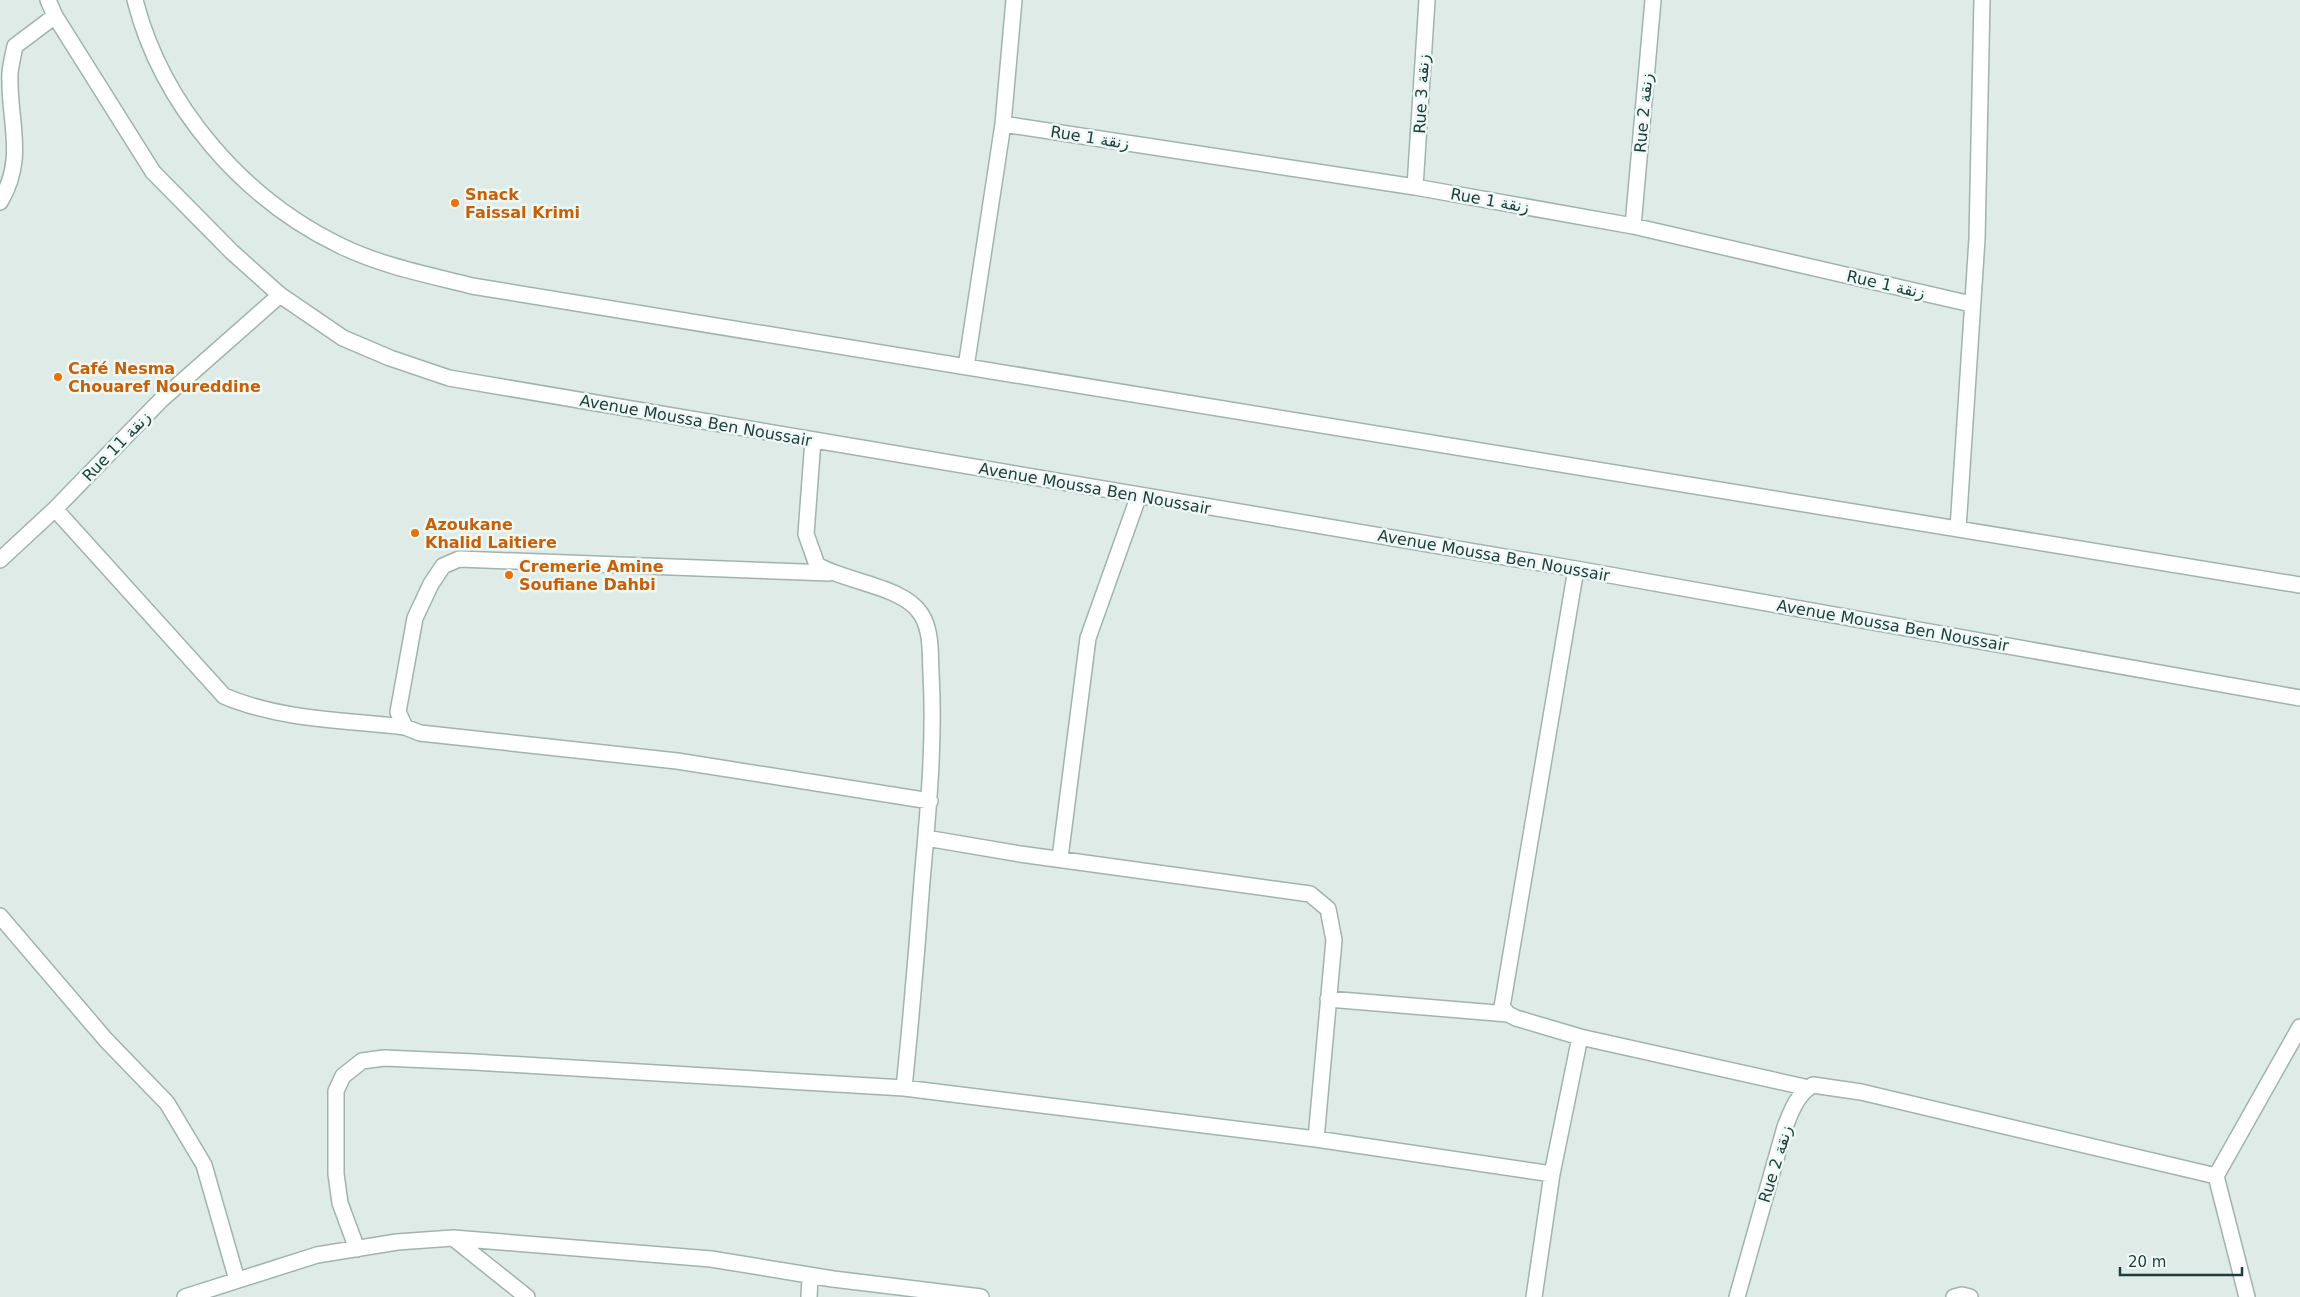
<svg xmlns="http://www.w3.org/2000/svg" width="2300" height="1297" font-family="'DejaVu Sans','Noto Naskh Arabic',sans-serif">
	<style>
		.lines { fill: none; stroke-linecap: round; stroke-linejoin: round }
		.minor-casing { stroke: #a1b3af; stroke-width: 18 }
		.minor { stroke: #fff; stroke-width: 15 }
		.food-dot { fill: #e8710a; stroke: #eef8f4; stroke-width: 2 }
		.labels { text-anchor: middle; stroke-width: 5; stroke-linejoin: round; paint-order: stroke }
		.street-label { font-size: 16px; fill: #1e3c39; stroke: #eef8f4 }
		.food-label { font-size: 16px; font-weight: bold; fill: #c56008; stroke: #eef8f4; text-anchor: start }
	</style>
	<rect width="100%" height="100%" fill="#deebe7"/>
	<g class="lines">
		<!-- minor casing -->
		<g class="minor-casing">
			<path id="minor" d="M 48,0 L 55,16 L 153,172 L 232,252 L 280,295 L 343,338 L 390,358 L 449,378 L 1576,569 L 2300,698
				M 135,0 C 162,106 243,199 341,246 C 382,266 429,275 472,286 L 2300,585
				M 1003,124 L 1415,187 L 1633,226 L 1971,304
				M 1415,187 L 1427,0
				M 0,202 C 27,157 8,121 10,73 C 11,64 13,55 15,46 L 55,16
				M 1633,226 L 1653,0
				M 966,367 L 1003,124 L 1014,0
				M 55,509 L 224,696 C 280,720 345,720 405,727 L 420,733 L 677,761 L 930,801
				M 1958,529 L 1977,239 L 1982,0
				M 0,560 L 55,509 L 161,400 L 280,295
				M 1576,569 L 1502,1007 L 1508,1014 L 1516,1018 L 1580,1037 L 1809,1088
				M 405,727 L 398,712 L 415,618 L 431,584 L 443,566 L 459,559 L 829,573
				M 926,838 L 1020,854 L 1310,894 L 1328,909 L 1334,940 L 1316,1139
				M 1060,858 L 1088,638 L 1139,495
				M 0,916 L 106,1040 L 167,1103 L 204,1165 L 237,1280
				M 1328,999 L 1508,1014
				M 904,1088 L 1316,1139 L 1552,1174
				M 453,1238 L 527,1297
				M 357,1249 L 340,1203 L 336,1174 L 336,1091 L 343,1076 L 362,1061 L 384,1058 L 474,1062 L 904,1088 C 911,1019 917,950 922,881 C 928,812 935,743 931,673 C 930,655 932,631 921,614 C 903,586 846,582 817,565 L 806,534 L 813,440
				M 185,1297 L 317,1255 L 397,1242 L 453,1238 L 711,1259 L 833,1279 L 981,1297
				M 809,1297 L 810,1276
				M 1534,1297 L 1552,1174 L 1580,1037
				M 1737,1297 L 1785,1127 C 1791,1112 1797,1094 1813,1085 L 1861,1092 L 2216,1176
				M 1954,1297 L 1962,1295 L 1970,1297
				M 2247,1297 L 2216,1176 L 2300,1027"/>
		</g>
		<!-- minor -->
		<use href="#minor" class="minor"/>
	</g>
	<!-- markers -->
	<g class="food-dot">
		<circle cx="455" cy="203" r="5"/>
		<circle cx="58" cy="377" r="5"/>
		<circle cx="415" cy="533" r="5"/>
		<circle cx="509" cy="575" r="5"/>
	</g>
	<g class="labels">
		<!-- street labels -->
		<g class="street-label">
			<text transform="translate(1421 94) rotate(-87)" y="6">Rue 3 زنقة</text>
			<text transform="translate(1643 113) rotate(-85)" y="6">Rue 2 زنقة</text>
			<text transform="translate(1090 137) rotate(9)" y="6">Rue 1 زنقة</text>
			<text transform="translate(1490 200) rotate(10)" y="6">Rue 1 زنقة</text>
			<text transform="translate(1886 284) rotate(13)" y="6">Rue 1 زنقة</text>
			<text transform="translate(696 420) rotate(10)" y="6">Avenue Moussa Ben Noussair</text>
			<text transform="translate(116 446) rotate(-46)" y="6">Rue 11 زنقة</text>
			<text transform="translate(1095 488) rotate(10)" y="6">Avenue Moussa Ben Noussair</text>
			<text transform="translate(1494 555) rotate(10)" y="6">Avenue Moussa Ben Noussair</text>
			<text transform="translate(1893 625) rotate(10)" y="6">Avenue Moussa Ben Noussair</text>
			<text transform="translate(1775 1164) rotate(-73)" y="6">Rue 2 زنقة</text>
		</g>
		<!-- food labels -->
		<g class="food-label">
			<text x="465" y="200">Snack<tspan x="465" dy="18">Faissal Krimi</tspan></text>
			<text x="68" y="374">Café Nesma<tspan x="68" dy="18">Chouaref Noureddine</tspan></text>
			<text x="425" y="530">Azoukane<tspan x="425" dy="18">Khalid Laitiere</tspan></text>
			<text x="519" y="572">Cremerie Amine<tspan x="519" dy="18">Soufiane Dahbi</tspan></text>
		</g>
	</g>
	<!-- scale -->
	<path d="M2120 1267v8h122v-8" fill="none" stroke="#1e3c39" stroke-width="2.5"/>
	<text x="2128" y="1267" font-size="15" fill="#1e3c39" stroke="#eef8f4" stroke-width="4" paint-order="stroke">20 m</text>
</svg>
